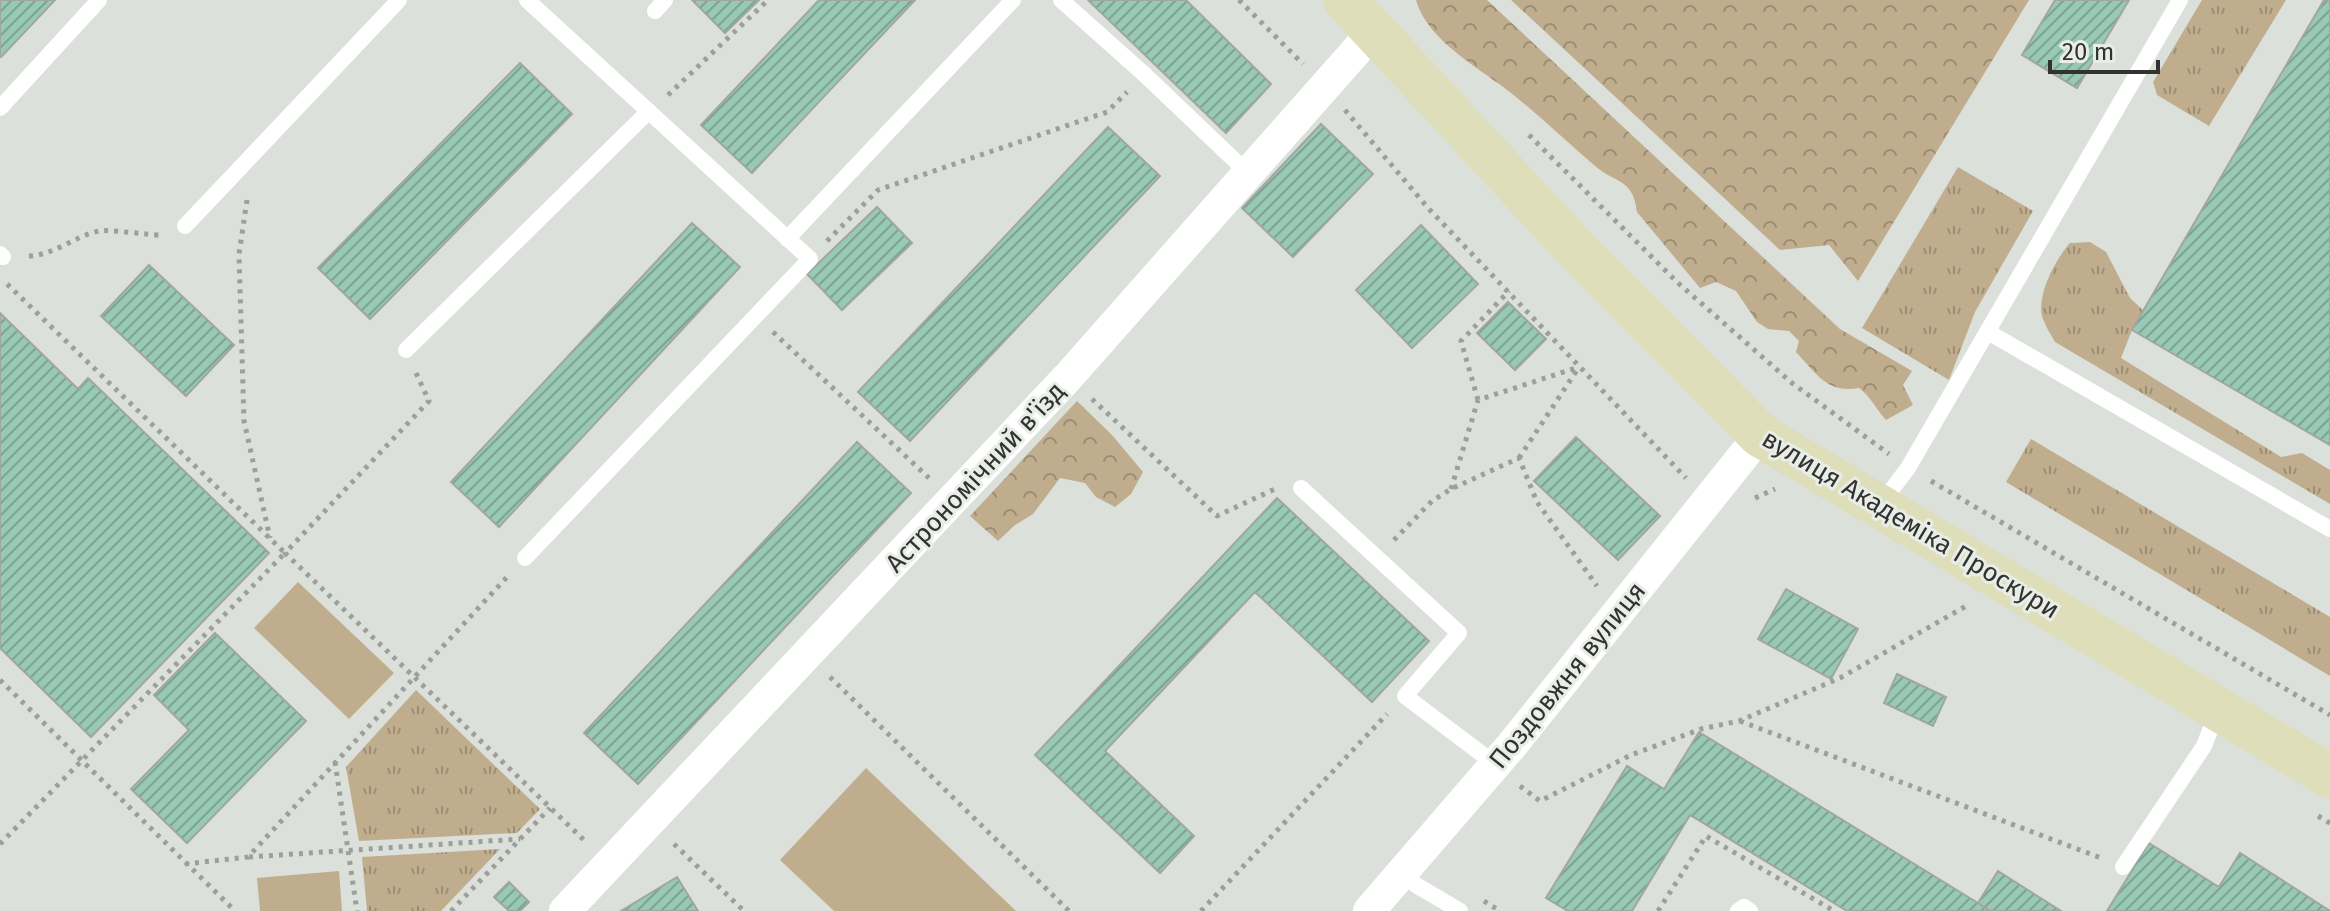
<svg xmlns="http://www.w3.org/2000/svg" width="2330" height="911" font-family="'Fira Sans',sans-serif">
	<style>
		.grass { fill: url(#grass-tufts) }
		.forest { fill: url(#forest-crowns) }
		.pitch { fill: #c0ad8e }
		.building { fill: url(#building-hatch); stroke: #a0a6a3; stroke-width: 2 }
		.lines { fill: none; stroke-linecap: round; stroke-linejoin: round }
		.path { stroke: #9c9f9b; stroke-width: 5; stroke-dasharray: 4 6; stroke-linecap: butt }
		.lane { stroke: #fff; stroke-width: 16 }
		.street { stroke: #fff; stroke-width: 32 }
		.secondary { stroke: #dfdeba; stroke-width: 44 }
		.labels { text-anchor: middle; stroke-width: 6; stroke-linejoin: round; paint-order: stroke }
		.street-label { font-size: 26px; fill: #323331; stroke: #e9ede7 }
	</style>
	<defs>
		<pattern id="grass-tufts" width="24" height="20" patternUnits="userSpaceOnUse" patternTransform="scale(2)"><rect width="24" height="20" fill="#c0ad8e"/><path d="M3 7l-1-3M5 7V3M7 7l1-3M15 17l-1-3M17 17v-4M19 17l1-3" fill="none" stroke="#9d8d75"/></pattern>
		<pattern id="forest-crowns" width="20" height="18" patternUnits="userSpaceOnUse" patternTransform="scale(2)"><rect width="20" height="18" fill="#c0ad8e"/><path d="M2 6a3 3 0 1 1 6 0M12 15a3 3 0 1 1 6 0" fill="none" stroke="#9d8d75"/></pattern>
		<pattern id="building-hatch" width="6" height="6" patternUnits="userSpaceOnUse" patternTransform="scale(2)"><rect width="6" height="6" fill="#97c9b4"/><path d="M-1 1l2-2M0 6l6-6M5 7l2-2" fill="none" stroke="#7ca493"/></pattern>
	</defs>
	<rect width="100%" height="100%" fill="#dbe0da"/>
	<!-- grass -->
	<path class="grass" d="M 2202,0 L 2286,0 L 2209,126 L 2157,95 L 2153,82 Z
		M 1958,167 L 2033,211 L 1975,312 L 1949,380 L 1862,328 Z
		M 2090,242 L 2106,252 L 2130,298 L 2146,313 L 2132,330 L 2121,358 L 2281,457 L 2302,453 L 2330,470 L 2330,504 L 2055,342 C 2051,335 2046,327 2043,319 C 2035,297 2055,260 2070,243 Z
		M 2031,439 L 2330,617 L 2330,676 L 2006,482 Z
		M 416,690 L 540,809 L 517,833 L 359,841 L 346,767 Z
		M 500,849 L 441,911 L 367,911 L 362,857 Z"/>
	<!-- forest -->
	<path class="forest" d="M 1416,0 L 1487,0 L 1840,329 L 1912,371 L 1903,385 L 1913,405 L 1886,420 C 1876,409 1871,397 1859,388 C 1827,394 1816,373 1796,352 L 1799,341 L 1789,331 L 1768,329 L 1757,322 L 1736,291 L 1716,282 L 1700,288 L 1637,212 C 1633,178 1616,184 1595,166 C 1568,143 1543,119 1516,97 C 1484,70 1428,43 1416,0 Z
		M 1511,0 L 2029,0 L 1858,281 L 1829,245 L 1780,250 Z
		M 1077,401 L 1112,435 L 1143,472 L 1131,494 L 1115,507 L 1096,497 L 1085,483 L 1060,478 L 1033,514 L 1015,525 L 998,541 L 970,516 Z"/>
	<!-- pitch -->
	<path class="pitch" d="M 298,582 L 394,673 L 349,719 L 254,628 Z
		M 866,768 L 1016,911 L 834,911 L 780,860 Z
		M 339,871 L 342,911 L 260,911 L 257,878 Z"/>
	<!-- building -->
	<path class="building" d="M 0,0 L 55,0 L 1,57 L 0,56 Z
		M 692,0 L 759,0 L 725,33 Z
		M 819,0 L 915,0 L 752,173 L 701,125 Z
		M 1088,0 L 1186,0 L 1271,84 L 1226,133 Z
		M 2055,0 L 2129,0 L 2077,88 L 2022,55 Z
		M 2324,0 L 2330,0 L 2330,445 L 2132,330 Z
		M 520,63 L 572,114 L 370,319 L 318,268 Z
		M 1321,124 L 1373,174 L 1293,257 L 1242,208 Z
		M 1108,127 L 1160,176 L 910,441 L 858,392 Z
		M 877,207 L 912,243 L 842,310 L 807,274 Z
		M 692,223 L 740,267 L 499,527 L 451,482 Z
		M 1421,225 L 1478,284 L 1412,348 L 1356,290 Z
		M 149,265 L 234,345 L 186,396 L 101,316 Z
		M 1508,302 L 1546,339 L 1515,370 L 1477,333 Z
		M 0,313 L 78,389 L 88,378 L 269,553 L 91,737 L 0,648 Z
		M 1576,437 L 1660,516 L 1618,560 L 1534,481 Z
		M 857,442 L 911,493 L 638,784 L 584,733 Z
		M 1277,498 L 1429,641 L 1372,702 L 1255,592 L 1105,751 L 1194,836 L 1160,873 L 1035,755 Z
		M 1786,589 L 1858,629 L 1831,679 L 1758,639 Z
		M 215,633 L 306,721 L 187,843 L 131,789 L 189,730 L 154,695 Z
		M 1897,674 L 1946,697 L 1933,726 L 1884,703 Z
		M 1699,732 L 1978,903 L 1990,911 L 1847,911 L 1690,815 L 1632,911 L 1568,911 L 1546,898 L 1627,766 L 1664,789 Z
		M 2149,843 L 2219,887 L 2240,853 L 2330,911 L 2107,911 Z
		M 1998,871 L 2061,911 L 1990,911 L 1978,903 Z
		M 677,877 L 698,911 L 621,911 Z
		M 509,882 L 529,902 L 520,911 L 509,911 L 494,897 Z"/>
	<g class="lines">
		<!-- path -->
		<path class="path" d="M 1239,0 L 1303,64
			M 668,95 L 768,0
			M 1345,110 L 1428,208 L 1686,478
			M 1529,135 L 1677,282 L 1792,383 L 1889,454
			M 247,200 L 239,254 L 244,421 L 270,538
			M 827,241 L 878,190 L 1107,112 L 1127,92
			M 29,256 C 54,255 75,236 99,231 C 107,229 148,235 161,235
			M 773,332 L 929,478
			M 416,373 L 429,401 L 285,553 L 586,842
			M 1092,399 L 1217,516 L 1277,488
			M 1478,400 L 1461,341 L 1509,291
			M 1519,458 L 1579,367
			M 1931,481 L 2330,715
			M 1451,489 L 1478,400 L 1579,367
			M 1755,498 L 1775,489
			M 1394,540 L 1432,501 L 1451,489 L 1519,458 L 1537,502 L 1597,586
			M 830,677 L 1069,911
			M 0,680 L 235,911
			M 1740,721 L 2101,858
			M 335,762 L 357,911
			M 1520,786 L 1540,801 L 1631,755 L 1701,729 L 1739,721 L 1840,678 L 1968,605
			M 2318,816 L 2330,823
			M 0,844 L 285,553 L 6,283
			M 674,844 L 744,911
			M 249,857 L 520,839
			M 185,864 L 248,857 L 508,576
			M 1484,901 L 1500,911
			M 451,911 L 550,808
			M 1201,911 L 1387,714
			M 1658,911 L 1706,836 L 1834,911"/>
		<!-- lane -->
		<path class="lane" d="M 1061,0 L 1144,74 L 1248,173
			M 655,11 L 665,0
			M 0,108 L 99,0
			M 185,226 L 399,0
			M 787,239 L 1013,0
			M 0,254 L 3,257
			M 1988,332 L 2330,529
			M 406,350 L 649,111
			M 1301,488 L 1459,633 L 1405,696 L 1495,764
			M 1880,505 L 1908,468 L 2180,0
			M 525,558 L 810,259 L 527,0
			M 2123,867 L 2204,746 L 2217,712
			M 1402,871 L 1416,885 L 1460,911
			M 1738,911 L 1744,907 L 1750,911"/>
		<!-- street -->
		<path class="street" d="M 565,911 L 1068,377 L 1373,32
			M 1369,911 L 1512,745 L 1760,435"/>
		<!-- secondary -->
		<path class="secondary" d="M 1345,0 L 1575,248 L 1760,435 L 2330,776"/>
	</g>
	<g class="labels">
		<!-- street labels -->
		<g class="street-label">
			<text transform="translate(975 477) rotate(-47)" y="9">Астрономічний в'їзд</text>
			<text transform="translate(1911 524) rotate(31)" y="9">вулиця Академіка Проскури</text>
			<text transform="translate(1567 675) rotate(-51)" y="9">Поздовжня вулиця</text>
		</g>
	</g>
	<!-- scale -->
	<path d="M2050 60v12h108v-12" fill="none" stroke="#323331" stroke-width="4"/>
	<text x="2062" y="60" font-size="24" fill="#323331" stroke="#e9ede7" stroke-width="6" paint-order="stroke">20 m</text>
</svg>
